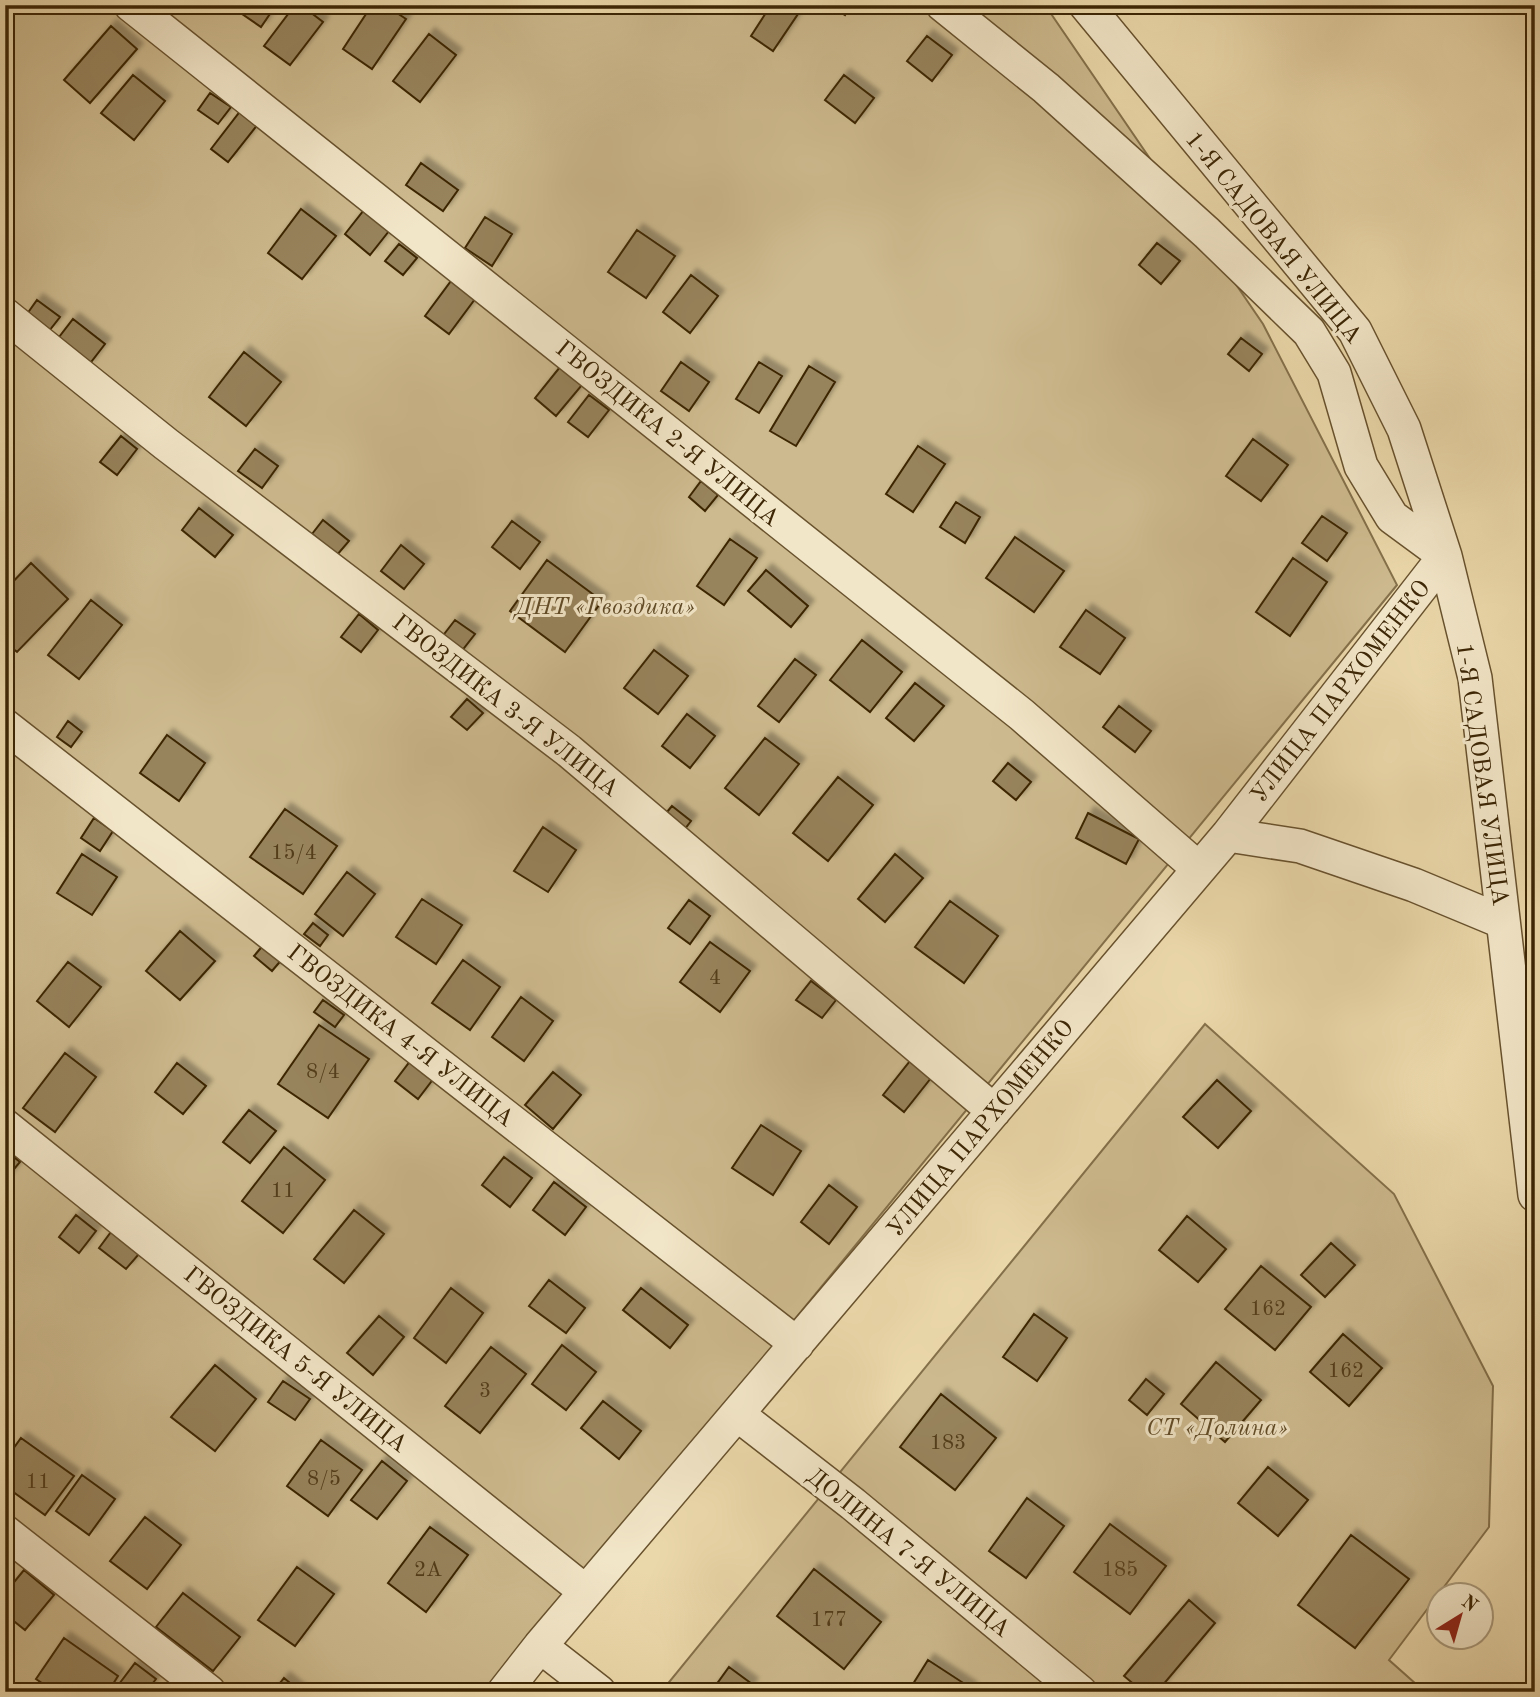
<svg xmlns="http://www.w3.org/2000/svg" width="1540" height="1697" font-family="'Old Standard TT',serif">
	<style>
		.green { fill: #cdba8e; stroke: #84704a; stroke-width: 2 }
		.building { fill: #97835b; stroke: #3c2605; stroke-width: 2; filter: url(#shadow) }
		.lines { fill: none; stroke-linecap: round; stroke-linejoin: round }
		.minor-casing { stroke: #68522e; stroke-width: 36 }
		.minor { stroke: #f2e6c8; stroke-width: 33 }
		.labels { text-anchor: middle; stroke-width: 6; stroke-linejoin: round; paint-order: stroke }
		.number-label { font-size: 21px; fill: #533d1a }
		.street-label { font-size: 24px; fill: #3c2605; stroke: #f2e6c8 }
		.park-label { font-size: 24px; font-style: italic; fill: #604b27; stroke: #f2e6c8 }
	</style>
	<defs>
		<filter id="shadow"><feDropShadow dx="6" dy="-6" stdDeviation="2" flood-color="#0004"/></filter>
	</defs>
	<rect width="100%" height="100%" fill="#ebd8aa"/>
	<filter id="stains"><feTurbulence type="fractalNoise" baseFrequency=".00286" numOctaves="4"/><feColorMatrix values="0 0 0 0 .2 0 0 0 0 .09 0 0 0 0 .02 0 0 0 .5 -.17"/></filter>
	<radialGradient id="worn" r=".72"><stop offset=".6" stop-color="#630" stop-opacity="0"/><stop offset="1" stop-color="#630" stop-opacity=".3"/></radialGradient>
	<!-- green -->
	<path class="green" d="M 5,5 L 1045,5 L 1263,324 L 1397,585 L 489,1692 L 5,1692 Z
		M 1205,1024 L 1394,1194 L 1493,1386 L 1489,1527 L 1389,1660 L 1425,1692 L 661,1692 Z"/>
	<!-- building -->
	<path class="building" d="M 229,5 L 276,5 L 261,27 Z
		M 295,5 L 301,5 L 323,22 L 290,65 L 264,46 Z
		M 372,5 L 385,5 L 406,19 L 372,69 L 343,49 Z
		M 771,5 L 799,5 L 802,8 L 773,51 L 751,36 Z
		M 829,5 L 851,5 L 845,15 Z
		M 111,26 L 137,49 L 90,103 L 64,80 Z
		M 429,34 L 456,55 L 420,102 L 393,81 Z
		M 927,36 L 952,55 L 932,81 L 907,61 Z
		M 133,75 L 165,101 L 134,140 L 101,113 Z
		M 844,75 L 874,98 L 855,123 L 825,100 Z
		M 210,93 L 231,107 L 218,124 L 198,110 Z
		M 245,105 L 262,119 L 228,162 L 211,149 Z
		M 421,163 L 458,190 L 443,211 L 406,185 Z
		M 301,209 L 336,236 L 302,279 L 268,253 Z
		M 364,210 L 389,231 L 370,255 L 345,234 Z
		M 485,217 L 512,234 L 492,266 L 465,248 Z
		M 637,230 L 675,256 L 646,298 L 608,272 Z
		M 1157,243 L 1180,261 L 1161,284 L 1139,265 Z
		M 399,244 L 417,258 L 403,275 L 385,261 Z
		M 691,275 L 718,296 L 690,333 L 663,312 Z
		M 451,281 L 475,299 L 449,334 L 425,316 Z
		M 37,300 L 60,317 L 49,331 L 27,314 Z
		M 73,319 L 105,344 L 88,366 L 56,341 Z
		M 1241,338 L 1262,354 L 1249,371 L 1228,354 Z
		M 244,352 L 281,382 L 246,426 L 209,397 Z
		M 681,362 L 709,382 L 689,411 L 661,391 Z
		M 759,362 L 782,376 L 759,413 L 736,399 Z
		M 809,366 L 835,382 L 796,446 L 770,431 Z
		M 560,367 L 582,385 L 556,416 L 535,398 Z
		M 589,395 L 609,410 L 588,437 L 568,422 Z
		M 121,436 L 137,449 L 117,475 L 100,462 Z
		M 1253,439 L 1288,465 L 1261,501 L 1226,476 Z
		M 918,446 L 945,464 L 913,512 L 886,494 Z
		M 255,449 L 278,466 L 262,488 L 238,471 Z
		M 701,481 L 718,495 L 705,511 L 689,497 Z
		M 956,502 L 980,517 L 965,543 L 940,527 Z
		M 199,508 L 233,535 L 215,557 L 182,530 Z
		M 1322,516 L 1347,533 L 1327,561 L 1302,543 Z
		M 323,520 L 349,541 L 337,555 L 312,534 Z
		M 512,521 L 540,542 L 520,569 L 492,547 Z
		M 1015,537 L 1064,571 L 1034,612 L 986,578 Z
		M 730,539 L 757,558 L 724,605 L 697,586 Z
		M 401,545 L 424,564 L 404,589 L 381,571 Z
		M 1293,558 L 1327,582 L 1290,636 L 1256,612 Z
		M 547,560 L 602,601 L 565,652 L 510,611 Z
		M 31,563 L 68,599 L 17,652 L 5,642 L 5,590 Z
		M 766,570 L 808,606 L 791,627 L 748,591 Z
		M 91,600 L 122,625 L 79,679 L 48,655 Z
		M 1086,610 L 1125,638 L 1100,674 L 1060,647 Z
		M 359,614 L 378,630 L 361,652 L 341,637 Z
		M 455,620 L 475,634 L 457,657 L 438,642 Z
		M 862,640 L 902,672 L 870,712 L 830,680 Z
		M 654,650 L 688,676 L 658,714 L 624,688 Z
		M 795,659 L 816,675 L 779,722 L 758,706 Z
		M 915,683 L 944,706 L 914,741 L 886,718 Z
		M 467,699 L 483,713 L 467,730 L 451,717 Z
		M 1119,706 L 1151,731 L 1135,752 L 1103,727 Z
		M 687,714 L 715,736 L 690,768 L 662,746 Z
		M 68,721 L 82,732 L 71,747 L 57,737 Z
		M 167,735 L 205,763 L 179,801 L 140,773 Z
		M 765,738 L 799,764 L 759,815 L 725,788 Z
		M 1008,763 L 1031,782 L 1016,800 L 993,781 Z
		M 838,777 L 873,805 L 828,861 L 793,833 Z
		M 672,806 L 691,821 L 681,834 L 662,818 Z
		M 285,809 L 337,846 L 303,894 L 250,857 Z
		M 1088,813 L 1139,839 L 1126,864 L 1076,838 Z
		M 94,818 L 113,831 L 100,851 L 81,838 Z
		M 543,827 L 576,850 L 548,892 L 514,871 Z
		M 82,854 L 117,877 L 92,915 L 57,893 Z
		M 895,854 L 923,878 L 885,922 L 858,899 Z
		M 347,872 L 375,894 L 343,936 L 315,914 Z
		M 422,899 L 462,925 L 436,964 L 396,937 Z
		M 689,900 L 710,916 L 690,944 L 668,928 Z
		M 950,901 L 998,936 L 964,983 L 915,947 Z
		M 313,923 L 328,935 L 320,946 L 304,934 Z
		M 180,931 L 215,961 L 180,1000 L 146,971 Z
		M 710,942 L 750,971 L 720,1012 L 680,982 Z
		M 265,943 L 283,958 L 272,971 L 254,956 Z
		M 463,960 L 500,987 L 470,1030 L 432,1003 Z
		M 68,962 L 101,987 L 69,1027 L 37,1001 Z
		M 811,981 L 836,1000 L 822,1018 L 796,1000 Z
		M 521,997 L 553,1021 L 524,1061 L 492,1037 Z
		M 323,1000 L 344,1015 L 335,1027 L 314,1012 Z
		M 319,1025 L 369,1059 L 328,1118 L 278,1084 Z
		M 65,1053 L 96,1077 L 55,1132 L 23,1108 Z
		M 411,1060 L 434,1078 L 418,1099 L 395,1081 Z
		M 910,1061 L 931,1078 L 904,1112 L 883,1095 Z
		M 177,1063 L 206,1086 L 183,1114 L 155,1092 Z
		M 553,1072 L 581,1095 L 553,1129 L 525,1105 Z
		M 1217,1080 L 1251,1111 L 1218,1148 L 1183,1117 Z
		M 249,1110 L 276,1131 L 250,1163 L 223,1142 Z
		M 761,1125 L 801,1151 L 773,1195 L 732,1168 Z
		M 284,1147 L 325,1180 L 283,1233 L 242,1201 Z
		M 5,1150 L 20,1162 L 5,1180 Z
		M 504,1157 L 532,1178 L 510,1207 L 482,1185 Z
		M 554,1182 L 586,1207 L 565,1235 L 533,1210 Z
		M 829,1185 L 857,1207 L 829,1244 L 801,1222 Z
		M 354,1210 L 384,1234 L 344,1283 L 314,1259 Z
		M 76,1215 L 96,1231 L 79,1253 L 59,1237 Z
		M 1187,1216 L 1226,1249 L 1198,1282 L 1159,1250 Z
		M 111,1232 L 139,1254 L 126,1269 L 99,1248 Z
		M 1331,1243 L 1355,1265 L 1325,1297 L 1301,1275 Z
		M 1261,1266 L 1311,1307 L 1275,1350 L 1225,1309 Z
		M 549,1280 L 585,1308 L 566,1333 L 529,1306 Z
		M 451,1288 L 483,1313 L 446,1363 L 414,1338 Z
		M 641,1288 L 688,1325 L 670,1348 L 623,1310 Z
		M 1034,1314 L 1067,1338 L 1037,1381 L 1003,1357 Z
		M 379,1316 L 404,1337 L 373,1375 L 347,1353 Z
		M 1343,1334 L 1382,1368 L 1349,1406 L 1310,1372 Z
		M 562,1345 L 596,1372 L 566,1410 L 532,1384 Z
		M 491,1347 L 526,1374 L 480,1433 L 445,1406 Z
		M 1216,1362 L 1261,1400 L 1225,1442 L 1181,1404 Z
		M 215,1365 L 256,1399 L 215,1451 L 171,1417 Z
		M 1146,1379 L 1164,1394 L 1147,1415 L 1129,1400 Z
		M 283,1381 L 310,1399 L 295,1420 L 268,1402 Z
		M 941,1394 L 996,1438 L 955,1490 L 900,1447 Z
		M 603,1401 L 641,1431 L 619,1459 L 581,1428 Z
		M 21,1438 L 74,1476 L 45,1515 L 5,1486 L 5,1460 Z
		M 321,1440 L 362,1470 L 328,1516 L 287,1486 Z
		M 382,1461 L 407,1481 L 377,1519 L 351,1500 Z
		M 1268,1467 L 1308,1500 L 1278,1536 L 1238,1503 Z
		M 82,1475 L 115,1499 L 89,1535 L 56,1511 Z
		M 1027,1498 L 1064,1526 L 1026,1578 L 989,1551 Z
		M 145,1517 L 181,1545 L 147,1589 L 110,1561 Z
		M 1110,1524 L 1166,1566 L 1130,1614 L 1074,1572 Z
		M 430,1527 L 468,1555 L 426,1612 L 388,1583 Z
		M 1351,1535 L 1409,1579 L 1355,1648 L 1298,1605 Z
		M 297,1567 L 334,1594 L 295,1646 L 258,1620 Z
		M 814,1569 L 881,1622 L 844,1669 L 777,1616 Z
		M 24,1570 L 54,1595 L 25,1630 L 5,1614 L 5,1593 Z
		M 183,1593 L 240,1637 L 213,1671 L 156,1627 Z
		M 1189,1600 L 1215,1623 L 1157,1692 L 1143,1692 L 1124,1676 Z
		M 64,1638 L 118,1676 L 108,1692 L 55,1692 L 36,1679 Z
		M 928,1660 L 971,1688 L 969,1692 L 908,1692 Z
		M 135,1663 L 156,1679 L 146,1692 L 121,1692 L 116,1688 Z
		M 729,1667 L 752,1684 L 746,1692 L 711,1692 Z
		M 284,1678 L 301,1692 L 273,1692 Z"/>
	<g class="lines">
		<!-- minor casing -->
		<g class="minor-casing">
			<path id="minor" d="M 131,5 L 1022,715 L 1199,869
				M 1086,5 L 1355,331 L 1404,429 L 1445,556 L 1475,678 L 1535,1195
				M 5,315 L 166,444 L 569,751 L 994,1111
				M 5,726 L 797,1344
				M 1228,835 L 1300,846 L 1414,885 L 1503,922
				M 5,1126 L 586,1592
				M 737,1414 L 853,1504 L 1080,1692
				M 5,1532 L 209,1692
				M 540,1646 L 599,1692
				M 504,1692 L 540,1646 L 1228,835 L 1445,556 L 1392,517 L 1361,466 L 1334,373 L 1309,332 L 1207,233 L 1046,88 L 943,5"/>
		</g>
		<!-- minor -->
		<use href="#minor" class="minor"/>
	</g>
	<g class="labels">
		<!-- number labels -->
		<g class="number-label">
			<text x="294" y="859">15/4</text>
			<text x="715" y="984">4</text>
			<text x="323" y="1078">8/4</text>
			<text x="283" y="1197">11</text>
			<text x="1268" y="1315">162</text>
			<text x="1346" y="1377">162</text>
			<text x="485" y="1397">3</text>
			<text x="948" y="1449">183</text>
			<text x="324" y="1485">8/5</text>
			<text x="38" y="1488">11</text>
			<text x="428" y="1576">2А</text>
			<text x="1120" y="1576">185</text>
			<text x="829" y="1626">177</text>
		</g>
		<!-- street labels -->
		<g class="street-label">
			<text transform="translate(1274 237) rotate(51)" y="8">1-Я САДОВАЯ УЛИЦА</text>
			<text transform="translate(668 433) rotate(39)" y="8">ГВОЗДИКА 2-Я УЛИЦА</text>
			<text transform="translate(1340 691) rotate(-52)" y="8">УЛИЦА ПАРХОМЕНКО</text>
			<text transform="translate(506 705) rotate(38)" y="8">ГВОЗДИКА 3-Я УЛИЦА</text>
			<text transform="translate(1483 774) rotate(82)" y="8">1-Я САДОВАЯ УЛИЦА</text>
			<text transform="translate(401 1035) rotate(38)" y="8">ГВОЗДИКА 4-Я УЛИЦА</text>
			<text transform="translate(980 1128) rotate(-50)" y="8">УЛИЦА ПАРХОМЕНКО</text>
			<text transform="translate(296 1359) rotate(39)" y="8">ГВОЗДИКА 5-Я УЛИЦА</text>
			<text transform="translate(909 1552) rotate(39)" y="8">ДОЛИНА 7-Я УЛИЦА</text>
		</g>
		<!-- park labels -->
		<g class="park-label">
			<text x="605" y="614">ДНТ «Гвоздика»</text>
			<text x="1217" y="1435">СТ «Долина»</text>
		</g>
	</g>
	<!-- margin -->
	<rect width="1540" height="1697" fill="none" stroke="#ebd8aa" stroke-width="28"/>
	<rect x="7" y="7" width="1526" height="1683" fill="none" stroke="#3c2605" stroke-width="3.5"/>
	<rect x="14" y="14" width="1512" height="1669" fill="none" stroke="#3c2605" stroke-width="2"/>
	<!-- north arrow -->
	<g transform="translate(1460 1616) rotate(37)"><circle r="33" fill="#f2e6c8" stroke="#a9997a" stroke-width="2"/>
	<path d="M0-5L12 26L0 18L-12 26Z" fill="#8f2418"/>
	<text y="-10" font-size="19" font-weight="bold" text-anchor="middle" fill="#3c2605">N</text>
	</g>
	<rect width="100%" height="100%" filter="url(#stains)"/>
	<rect width="100%" height="100%" fill="url(#worn)"/>
</svg>
